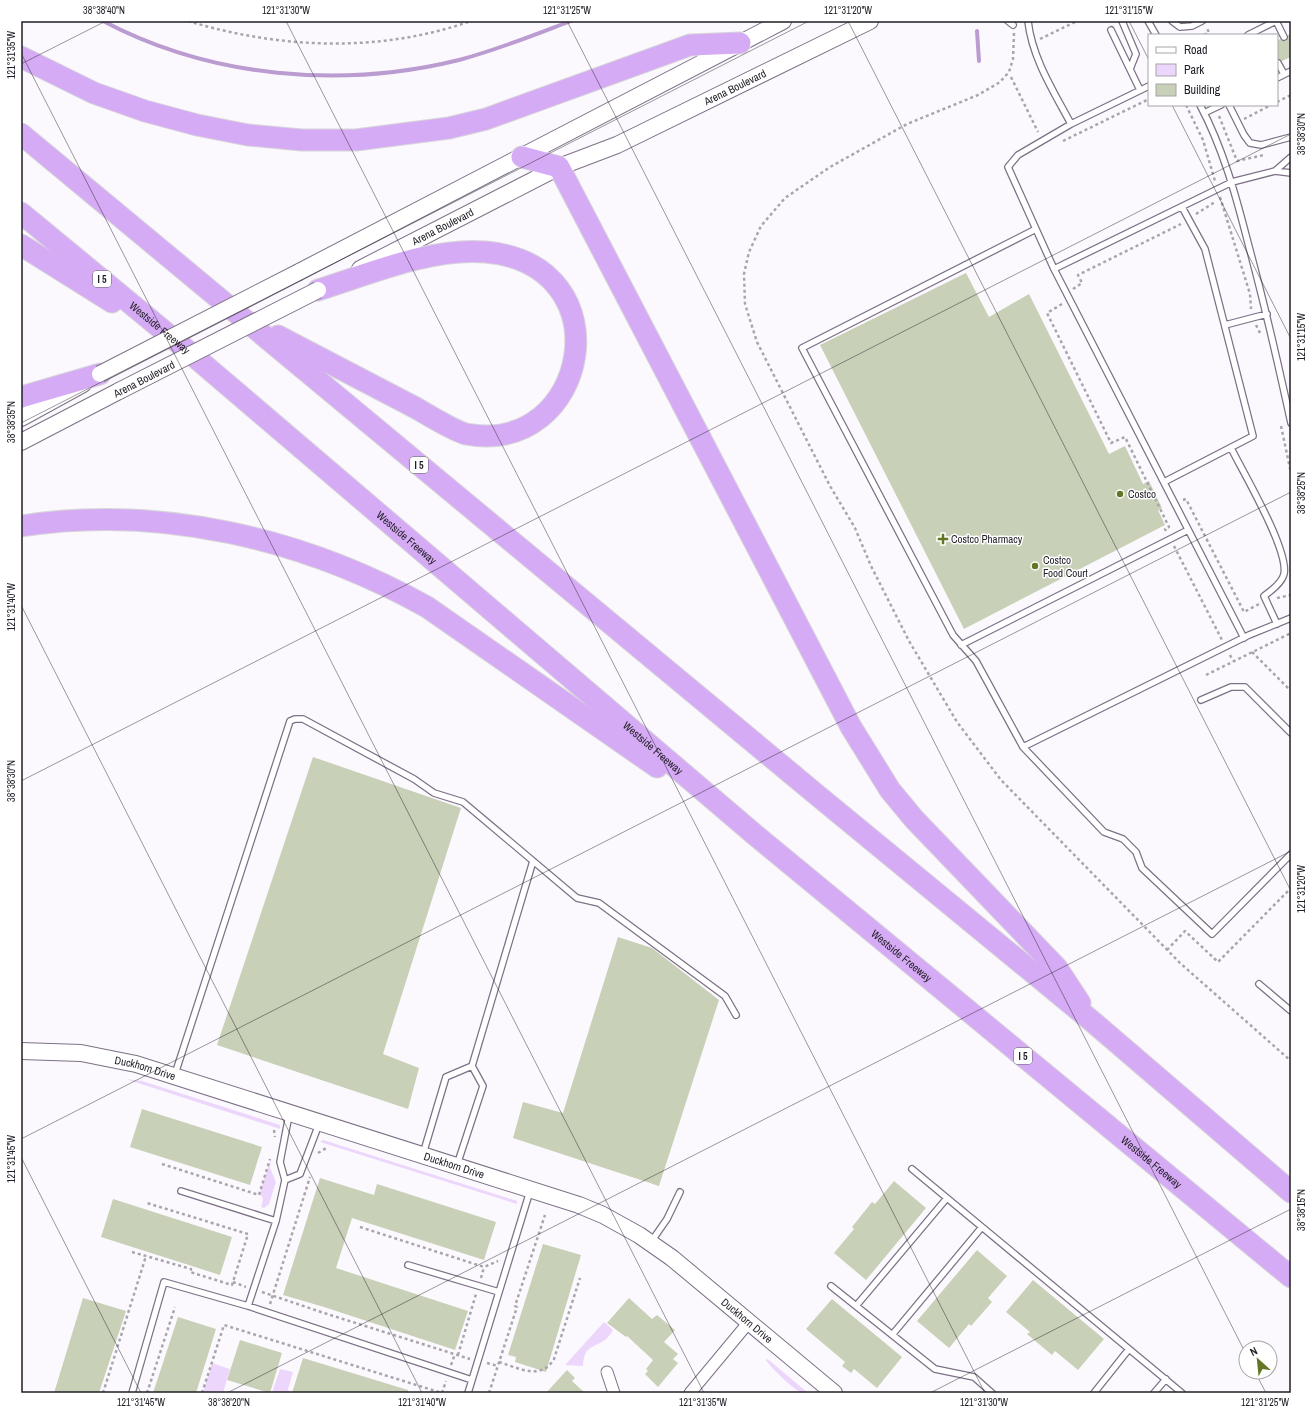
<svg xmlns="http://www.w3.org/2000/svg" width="1312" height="1414" font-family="'Archivo Narrow',sans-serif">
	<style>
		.green { fill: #ecd6fc }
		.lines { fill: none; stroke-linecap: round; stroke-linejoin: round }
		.stream { stroke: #bb9cd1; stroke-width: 4 }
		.building { fill: #c8d0b7 }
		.lane-casing { stroke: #7d7186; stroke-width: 8 }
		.street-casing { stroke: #7d7186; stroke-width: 13 }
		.secondary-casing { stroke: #7d7186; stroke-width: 18 }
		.highway-casing { stroke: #d7d6d8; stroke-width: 23 }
		.path { stroke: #a9a5ac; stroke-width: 2.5; stroke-dasharray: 3 3; stroke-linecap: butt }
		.lane { stroke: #fff; stroke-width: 5.5 }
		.street { stroke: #fff; stroke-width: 11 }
		.secondary { stroke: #fff; stroke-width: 16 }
		.highway { stroke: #d6abf5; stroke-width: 21 }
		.secondary-bridge-casing { stroke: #7d7186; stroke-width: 18; stroke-linecap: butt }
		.secondary-bridge { stroke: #fff; stroke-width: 16 }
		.ticks { fill: none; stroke: #211c25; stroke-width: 1; stroke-opacity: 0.45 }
		.poi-dot { fill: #637624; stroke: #fff; stroke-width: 1.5 }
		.labels { text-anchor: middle; stroke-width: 3; stroke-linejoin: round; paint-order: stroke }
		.shield { fill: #fff; stroke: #646066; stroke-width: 1 }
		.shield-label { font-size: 10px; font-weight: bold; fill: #211c25 }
		.street-label { font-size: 11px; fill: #211c25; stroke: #fff }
		.poi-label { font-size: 11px; fill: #211c25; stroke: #fff; text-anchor: start }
		.neatline { fill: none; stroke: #211c25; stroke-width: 1.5 }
		.ticks-label { font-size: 10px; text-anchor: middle; fill: #211c25 }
	</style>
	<rect width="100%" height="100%" fill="#fcf9fe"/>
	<!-- green -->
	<path class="green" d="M 126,1079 L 142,1081 L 280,1125 L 280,1129 Z
		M 323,1140 L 517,1201 L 517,1204 L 320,1142 Z
		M 271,1159 L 270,1168 L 276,1182 L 269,1204 L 264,1208 L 261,1207 L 263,1199 L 260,1193 Z
		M 604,1322 L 613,1330 C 611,1333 608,1338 605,1340 C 591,1349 584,1346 583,1366 L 565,1365 Z
		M 767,1359 L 770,1361 L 808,1393 C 806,1393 804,1394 802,1393 C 795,1391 769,1366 766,1360 Z
		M 212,1363 L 230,1369 L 223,1393 L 203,1393 Z
		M 280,1369 L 293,1372 L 288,1389 L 290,1393 L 272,1393 Z"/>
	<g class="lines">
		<!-- stream -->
		<path class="stream" d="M 103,21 C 211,78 341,89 459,60 C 497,50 534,35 571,21
			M 977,31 L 979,61"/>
	</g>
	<!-- building -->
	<path class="building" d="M 1291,34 L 1291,57 L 1282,61 L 1277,59 L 1277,41 L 1280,39 L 1286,41 L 1288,35 Z
		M 966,273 L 989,317 L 1029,294 L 1109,454 L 1125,446 L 1143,484 L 1149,481 L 1162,508 L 1158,510 L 1165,525 L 964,629 L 820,345 Z
		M 313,757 L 461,808 L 383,1054 L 419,1068 L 408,1109 L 217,1045 Z
		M 618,937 L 652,948 L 719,1000 L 659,1186 L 513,1138 L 523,1102 L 563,1113 Z
		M 142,1109 L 262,1147 L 250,1185 L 130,1147 Z
		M 320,1178 L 374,1195 L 377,1184 L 496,1222 L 484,1260 L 352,1218 L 336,1268 L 468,1311 L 455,1350 L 324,1307 L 283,1295 Z
		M 894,1181 L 926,1208 L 866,1280 L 834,1253 L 854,1229 L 852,1227 L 872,1202 L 875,1204 Z
		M 113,1199 L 232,1237 L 220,1275 L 101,1237 Z
		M 543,1244 L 581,1255 L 546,1372 L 515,1362 L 516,1357 L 508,1355 Z
		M 977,1250 L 1007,1276 L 988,1298 L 992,1302 L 971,1326 L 969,1324 L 949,1348 L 917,1321 Z
		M 1033,1280 L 1104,1339 L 1078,1370 L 1055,1351 L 1052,1355 L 1027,1334 L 1030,1332 L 1006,1312 Z
		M 83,1298 L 126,1311 L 99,1393 L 54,1393 Z
		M 629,1298 L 652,1319 L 657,1315 L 675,1330 L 664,1342 L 678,1354 L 673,1359 L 678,1363 L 658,1387 L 645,1374 L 648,1371 L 646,1369 L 653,1360 L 627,1336 L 626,1337 L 607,1323 Z
		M 832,1299 L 902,1357 L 877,1388 L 854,1369 L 851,1373 L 842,1366 L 845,1362 L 806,1329 Z
		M 178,1317 L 216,1329 L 196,1393 L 153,1393 Z
		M 240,1340 L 282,1353 L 270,1393 L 227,1380 Z
		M 303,1358 L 408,1390 L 408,1393 L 292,1393 Z
		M 567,1370 L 575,1378 L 572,1381 L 585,1393 L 546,1393 Z"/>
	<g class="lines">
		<!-- lane casing -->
		<g class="lane-casing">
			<path id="lane" d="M 1008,21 L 1013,25
				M 1028,21 C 1032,58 1054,92 1071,124
				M 1122,21 L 1136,54 L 1130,69
				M 1148,21 L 1156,35
				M 1172,21 L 1180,27 L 1192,26 L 1202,21
				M 1276,21 L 1284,37
				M 1111,30 L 1140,90
				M 1248,35 L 1276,21
				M 1278,63 L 1284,74
				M 1277,78 L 1291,71
				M 1149,86 L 1071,124 L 1018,155 L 1008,167 L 1054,269 L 1232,182 L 1275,171 L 1291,173
				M 1200,105 C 1223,148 1236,196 1248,243 C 1264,302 1278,363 1291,423
				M 1229,105 L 1244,135 L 1250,143 L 1261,145 L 1291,137
				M 1204,113 L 1221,105
				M 1275,171 L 1291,157
				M 1036,229 L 802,348 L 953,635 L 976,661 L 1023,747 L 1249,635 L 1291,618
				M 1054,269 L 1244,638
				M 1225,325 L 1267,314
				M 1231,448 C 1243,472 1289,550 1284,574 C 1282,583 1271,591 1264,596 L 1277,624
				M 1164,482 L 1253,436 L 1205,249 L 1182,207
				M 961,645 L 1188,530
				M 1201,700 L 1231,687 L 1245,687 L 1291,733
				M 1023,747 L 1104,832 L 1123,839 L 1136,852 L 1142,868 L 1212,934 L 1291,854
				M 1259,984 L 1291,1011
				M 175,1074 L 290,721 L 295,719 L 303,719 L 414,779 L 434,793 L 463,802 L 577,898 L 599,903 L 725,996 L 736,1015
				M 289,1115 L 280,1162 L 285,1180 L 300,1174 L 319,1124
				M 423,1154 L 446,1077 L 472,1066
				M 457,1165 L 483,1086 L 472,1066 L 533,861
				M 912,1169 L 1182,1393
				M 181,1191 L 276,1221
				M 651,1242 L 667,1219 L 680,1192
				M 408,1265 L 499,1292
				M 831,1286 L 935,1369 L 974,1377 L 992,1393
				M 248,1306 L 472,1380
				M 856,1306 L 947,1198
				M 892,1335 L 982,1227
				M 132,1393 L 164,1282 L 248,1306 L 276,1221 L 285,1180
				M 468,1393 L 530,1191
				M 1094,1393 L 1129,1349
				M 1154,1393 L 1166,1379"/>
		</g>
		<!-- street casing -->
		<g class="street-casing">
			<path id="street" d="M 607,1372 L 614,1393
				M 690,1393 L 749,1322"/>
		</g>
		<!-- secondary casing -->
		<g class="secondary-casing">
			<g id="secondary">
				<path id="s1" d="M 360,269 L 559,167 L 617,145 L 870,21"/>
				<path d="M 299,272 L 783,21"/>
				<path d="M 21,418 L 83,384"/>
				<path d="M 21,442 L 119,391"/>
				<path id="s2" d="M 21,1051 L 81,1053 L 136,1064 L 579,1205 L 603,1215 L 639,1235 L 672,1258 L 834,1393"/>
			</g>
		</g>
		<!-- highway casing -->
		<g class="highway-casing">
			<g id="highway">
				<path d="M 21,57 L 94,93 L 145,111 L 197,125 L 248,135 L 302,140 L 356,140 L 449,128 L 486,119 L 690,45 L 740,43"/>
				<path d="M 21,134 L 817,795 L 1093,1022 L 1291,1192"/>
				<path d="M 522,157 L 559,167 L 851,727 L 890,790 L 914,819 L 1057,968 L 1080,1003"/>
				<path id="s3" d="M 21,213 L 182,346 L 754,834 L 1291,1277"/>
				<path d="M 21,245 L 112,302"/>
				<path d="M 278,336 C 324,360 370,384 416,408 C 428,415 454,431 466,434 C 589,457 626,265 486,252 C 432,247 369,274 318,290"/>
				<path d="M 21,397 L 100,374"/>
				<path d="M 21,526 C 160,504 305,539 427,607 L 657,767"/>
			</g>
		</g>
		<!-- path -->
		<path class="path" d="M 188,21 C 280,49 380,53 471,21
			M 1014,33 L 1013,59 L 1009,72 L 1000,82 L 978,95 L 907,124 L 830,167 L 785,198 L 761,226 L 749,252 L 744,274 L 745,304 L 757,342 L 830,486 L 855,528 L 871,566 L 909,641 L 957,722 L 1001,780 L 1180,963 L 1291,1061
			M 1204,35 L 1209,32 L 1207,29
			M 1040,39 L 1077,21
			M 1011,77 L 1038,132
			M 1277,102 L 1291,95
			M 1186,105 L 1203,140 L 1215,181
			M 1219,116 L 1237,161 L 1264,155
			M 1244,119 L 1271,105
			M 1063,141 L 1149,99
			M 1220,197 L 1250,294 L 1251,309
			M 1196,214 L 1215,202
			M 1073,289 L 1082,283 L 1078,275 L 1181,224
			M 1062,304 L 1047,313 L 1111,443 L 1125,437 L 1169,527 L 1165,529 L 1166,531
			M 1256,325 L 1261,335
			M 1281,426 L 1291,473
			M 1183,500 L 1186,499 L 1244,612 L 1259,604
			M 1174,546 L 1222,640
			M 1277,598 L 1291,595
			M 1252,652 L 1291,691
			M 1230,655 L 1233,661
			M 1206,675 L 1291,633
			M 1167,950 L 1185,931 L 1218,962 L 1291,888
			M 274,1130 L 275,1137
			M 318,1153 L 328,1147
			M 162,1164 L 259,1195 L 270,1159
			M 360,1227 L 484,1267 L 498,1261
			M 132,1252 L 191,1269 L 190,1272 L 232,1285 L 248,1234 L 147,1203
			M 481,1278 L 484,1267
			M 233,1282 L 246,1287
			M 262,1292 L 324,1313 L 470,1359
			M 270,1304 L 310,1177
			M 458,1355 L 476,1294
			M 499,1362 C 519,1368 541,1381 554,1359 L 580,1278
			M 487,1363 L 498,1366
			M 451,1365 L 455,1354
			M 103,1393 L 146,1256
			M 147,1393 L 175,1307
			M 202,1393 L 224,1325 L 442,1393
			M 442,1393 L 446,1381
			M 489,1393 L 517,1307 L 515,1306 L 545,1215"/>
		<!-- lane -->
		<use href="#lane" class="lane"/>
		<!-- street -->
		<use href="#street" class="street"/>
		<!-- secondary -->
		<use href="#secondary" class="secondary"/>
		<!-- highway -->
		<use href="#highway" class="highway"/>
		<!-- secondary-bridge casing -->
		<g class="secondary-bridge-casing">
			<path id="secondary-bridge" d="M 100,374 L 299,272
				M 119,391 L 318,290"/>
		</g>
		<!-- secondary-bridge -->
		<use href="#secondary-bridge" class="secondary-bridge"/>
	</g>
	<!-- ticks -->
	<path class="ticks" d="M 286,21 L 985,1393M 567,21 L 1246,1354M 848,21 L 1291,891M 1129,21 L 1149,60M 21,53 L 704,1393M 21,64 L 106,21M 1172,105 L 1291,339M 21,423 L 809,21M 21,605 L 422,1393M 21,781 L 1291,134M 21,1139 L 1291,492M 21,1157 L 141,1393M 1255,1372 L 1266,1393M 227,1393 L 1291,851M 930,1393 L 1291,1209"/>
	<!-- markers -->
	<g class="poi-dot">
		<circle cx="1120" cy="494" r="4"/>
		<path d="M941 533h4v4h4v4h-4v4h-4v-4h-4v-4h4z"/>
		<circle cx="1035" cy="566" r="4"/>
	</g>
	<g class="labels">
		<!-- shield labels -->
		<g class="shield">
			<rect x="93" y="271" width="18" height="16" rx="3"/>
			<rect x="410" y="457" width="18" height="16" rx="3"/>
			<rect x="1014" y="1048" width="18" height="16" rx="3"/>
		</g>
		<g class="shield-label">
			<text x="102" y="283">I 5</text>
			<text x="419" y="469">I 5</text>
			<text x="1023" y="1060">I 5</text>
		</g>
		<!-- street labels -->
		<g class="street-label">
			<text dy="4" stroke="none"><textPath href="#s1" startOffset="417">Arena Boulevard</textPath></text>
			<text dy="4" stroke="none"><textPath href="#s1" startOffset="93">Arena Boulevard</textPath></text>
			<text dy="4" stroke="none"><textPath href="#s3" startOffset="180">Westside Freeway</textPath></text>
			<text transform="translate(144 379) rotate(-27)" y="4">Arena Boulevard</text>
			<text dy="4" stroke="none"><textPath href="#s3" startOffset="504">Westside Freeway</textPath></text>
			<text dy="4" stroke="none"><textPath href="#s3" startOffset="828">Westside Freeway</textPath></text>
			<text dy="4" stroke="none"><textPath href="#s3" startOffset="1152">Westside Freeway</textPath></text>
			<text dy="4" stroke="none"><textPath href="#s2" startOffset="126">Duckhorn Drive</textPath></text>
			<text dy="4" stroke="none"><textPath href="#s3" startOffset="1476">Westside Freeway</textPath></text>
			<text dy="4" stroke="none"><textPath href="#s2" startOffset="450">Duckhorn Drive</textPath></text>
			<text dy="4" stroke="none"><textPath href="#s2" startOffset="786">Duckhorn Drive</textPath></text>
		</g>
		<!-- poi labels -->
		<g class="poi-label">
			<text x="1128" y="498">Costco</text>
			<text x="951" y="543">Costco Pharmacy</text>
			<text x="1043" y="564">Costco<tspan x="1043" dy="13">Food Court</tspan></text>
		</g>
	</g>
	<!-- border -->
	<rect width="1312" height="1414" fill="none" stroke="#ffffff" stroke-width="44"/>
	<!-- legend -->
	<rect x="1148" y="34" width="130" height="72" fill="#ffffff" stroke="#a6a4a8"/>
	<rect x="1156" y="47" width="20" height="6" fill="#ffffff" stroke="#a6a4a8"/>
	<text x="1184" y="54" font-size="12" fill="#211c25">Road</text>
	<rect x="1156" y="64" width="20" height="12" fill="#ecd6fc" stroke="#a6a4a8"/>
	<text x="1184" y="74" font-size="12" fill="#211c25">Park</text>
	<rect x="1156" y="84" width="20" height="12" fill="#c8d0b7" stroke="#a6a4a8"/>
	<text x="1184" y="94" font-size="12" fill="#211c25">Building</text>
	<!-- north arrow -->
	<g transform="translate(1258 1360) rotate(333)"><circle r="19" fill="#ffffff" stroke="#a6a4a8"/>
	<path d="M0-3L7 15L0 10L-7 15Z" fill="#637624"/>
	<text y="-6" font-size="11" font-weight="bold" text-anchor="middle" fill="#211c25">N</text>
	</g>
	<rect x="22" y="22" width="1268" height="1370" class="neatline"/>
	<g class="ticks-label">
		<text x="104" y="14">38°38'40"N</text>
		<text x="286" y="14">121°31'30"W</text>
		<text x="567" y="14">121°31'25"W</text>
		<text x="848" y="14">121°31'20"W</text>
		<text x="1129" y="14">121°31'15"W</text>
		<text transform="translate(11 55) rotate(-90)" y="4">121°31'35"W</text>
		<text transform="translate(1301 134) rotate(-90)" y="4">38°38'30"N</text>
		<text transform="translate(1301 337) rotate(-90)" y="4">121°31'15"W</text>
		<text transform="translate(11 422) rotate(-90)" y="4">38°38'35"N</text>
		<text transform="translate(1301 493) rotate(-90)" y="4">38°38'25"N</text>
		<text transform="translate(11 607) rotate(-90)" y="4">121°31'40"W</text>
		<text transform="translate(11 781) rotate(-90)" y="4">38°38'30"N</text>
		<text transform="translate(1301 889) rotate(-90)" y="4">121°31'20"W</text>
		<text transform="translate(11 1159) rotate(-90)" y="4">121°31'45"W</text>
		<text transform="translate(1301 1210) rotate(-90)" y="4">38°38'15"N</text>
		<text x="141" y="1406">121°31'45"W</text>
		<text x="229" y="1406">38°38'20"N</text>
		<text x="422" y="1406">121°31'40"W</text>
		<text x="703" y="1406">121°31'35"W</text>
		<text x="984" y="1406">121°31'30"W</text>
		<text x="1265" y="1406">121°31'25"W</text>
	</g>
</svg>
